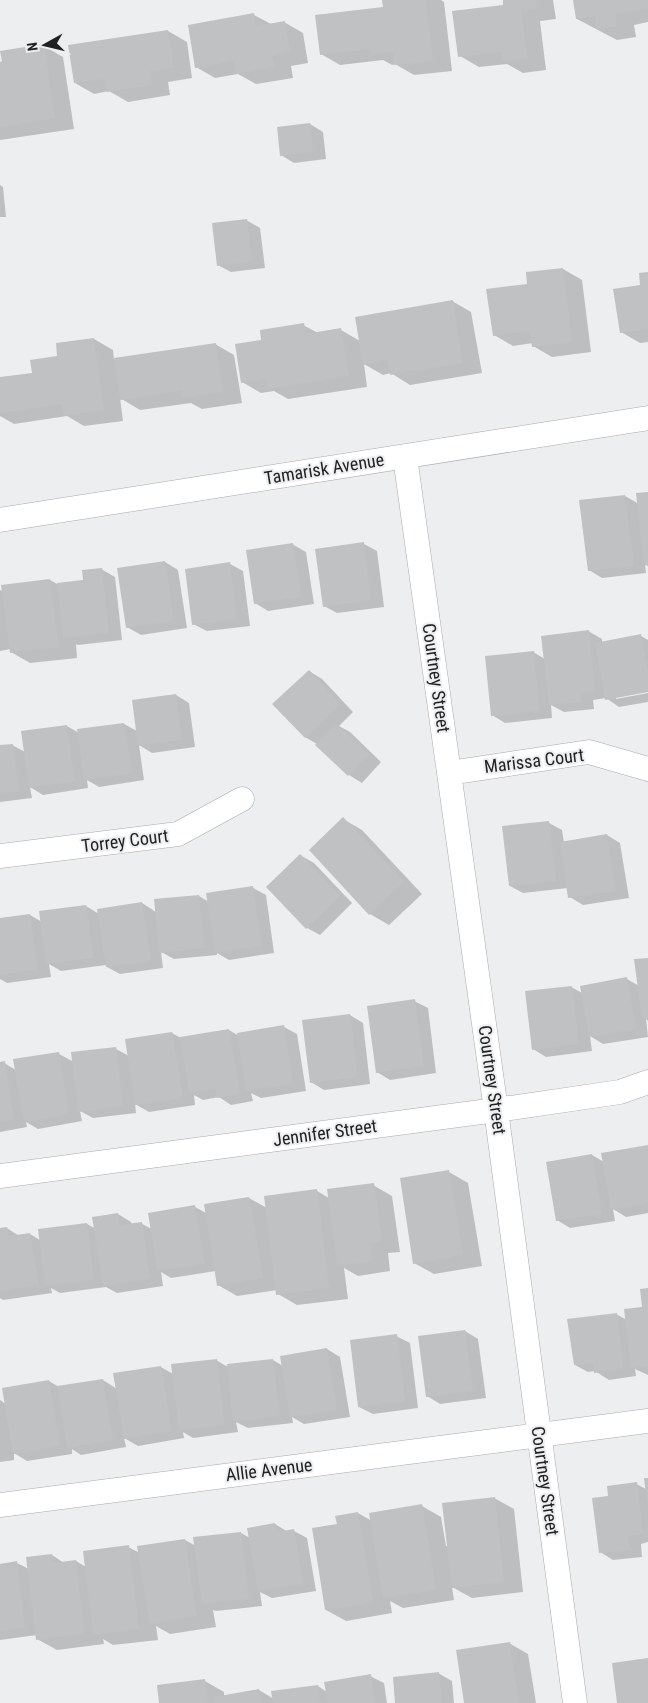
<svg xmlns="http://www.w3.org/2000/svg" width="648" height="1703" font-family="'Roboto Condensed',sans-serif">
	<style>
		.shadow { fill: #0003 }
		.building { fill: #c0c1c3 }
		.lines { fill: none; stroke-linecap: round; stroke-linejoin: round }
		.street-casing { stroke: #a9aaac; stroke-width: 25 }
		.street { stroke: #fff; stroke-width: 24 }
		.labels { text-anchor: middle; stroke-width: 4; stroke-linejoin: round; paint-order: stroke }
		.street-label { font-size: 18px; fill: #202121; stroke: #edeef0 }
	</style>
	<rect width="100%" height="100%" fill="#edeef0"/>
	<!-- shadow -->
	<path class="shadow" d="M 384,0 L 441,0 L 444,2 L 452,71 L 414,75 L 395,64 L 392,65 L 383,60 L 340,65 L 321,54 L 384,8 Z
		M 504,0 L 553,0 L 556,19 L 540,21 L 546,70 L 523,73 L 507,64 L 479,67 L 460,56 L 505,6 Z
		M 574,0 L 648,0 L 648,22 L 634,25 L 636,37 L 617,40 L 577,19 Z
		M 254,15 L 271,24 L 284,22 L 303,33 L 308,63 L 291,66 L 293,78 L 256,84 L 238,74 L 215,78 L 196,67 Z
		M 168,31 L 187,42 L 192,78 L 168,82 L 170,95 L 128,102 L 109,91 L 94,94 L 75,83 Z
		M 44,46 L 63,57 L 74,129 L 0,140 L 0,63 Z
		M 310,124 L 323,132 L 326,159 L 294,163 L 281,155 Z
		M 0,185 L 3,187 L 6,217 L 0,217 Z
		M 246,220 L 260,228 L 265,268 L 231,272 L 218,265 Z
		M 563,269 L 582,280 L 591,352 L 552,357 L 533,346 L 533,343 L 513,346 L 494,335 L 529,285 Z
		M 648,273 L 648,342 L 640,343 L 621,332 Z
		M 452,301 L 471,312 L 482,373 L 410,385 L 391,373 L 383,375 L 364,364 L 367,387 L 288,399 L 274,391 L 261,393 L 242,382 L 263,341 L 303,325 L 318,333 L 341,330 L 360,341 Z
		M 94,339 L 113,350 L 114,360 L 215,344 L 234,355 L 242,403 L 202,409 L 191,403 L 140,410 L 120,398 L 123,421 L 84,426 L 67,416 L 14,424 L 0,416 L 0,378 L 33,374 L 59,358 Z
		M 648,493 L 648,566 L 645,565 L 646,573 L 602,578 L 589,570 L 625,496 L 639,504 Z
		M 292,544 L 306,552 L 314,604 L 268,611 L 255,603 Z
		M 364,544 L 377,551 L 384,607 L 337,613 L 324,606 Z
		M 165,562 L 178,570 L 187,628 L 141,635 L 127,627 Z
		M 230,564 L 243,571 L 250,626 L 207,631 L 193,624 Z
		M 101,569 L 115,577 L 122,640 L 78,645 L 76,644 L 77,658 L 30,663 L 11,652 L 11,649 L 0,651 L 0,590 L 4,592 L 50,580 L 59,585 L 84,581 Z
		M 588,631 L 602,639 L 602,643 L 641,636 L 648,640 L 648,691 L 616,697 L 616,699 L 648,693 L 648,702 L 619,707 L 606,698 L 593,700 L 594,709 L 564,712 L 551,705 L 552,718 L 505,723 L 492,715 L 533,652 L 545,659 Z
		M 309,671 L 322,679 L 353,712 L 339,726 L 350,732 L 381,762 L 362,783 L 349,775 L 317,744 L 305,737 Z
		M 176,695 L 189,703 L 195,747 L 152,753 L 139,745 L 144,780 L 99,787 L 87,780 L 88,788 L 43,795 L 30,787 L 32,798 L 0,802 L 0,747 L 12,745 L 25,752 L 67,726 L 79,733 L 79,730 L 124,724 L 137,731 Z
		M 343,819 L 362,830 L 422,894 L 389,925 L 370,914 Z
		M 549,823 L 562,830 L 564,843 L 607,835 L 620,843 L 629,898 L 583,905 L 570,897 L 568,888 L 523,893 L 510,886 Z
		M 300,855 L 314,863 L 352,903 L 320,935 L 307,928 Z
		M 253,888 L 266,895 L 274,953 L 229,960 L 217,953 L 217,955 L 174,959 L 161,952 L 163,968 L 120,974 L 107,967 L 106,965 L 61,971 L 49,964 L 51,977 L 7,983 L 0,979 L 0,920 L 30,915 L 42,922 L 86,906 L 99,914 L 142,903 L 156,912 L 199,896 L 209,902 Z
		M 648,959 L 648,1021 L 646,1019 L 648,1037 L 603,1044 L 590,1036 L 592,1051 L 546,1057 L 533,1049 L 571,987 L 582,993 L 627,979 L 639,986 Z
		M 414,1001 L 428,1008 L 436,1073 L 390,1080 L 377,1072 Z
		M 350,1015 L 363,1023 L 370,1084 L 324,1090 L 311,1082 Z
		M 284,1027 L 297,1034 L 306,1091 L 261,1098 L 251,1093 L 253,1101 L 231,1105 L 219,1097 L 203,1100 L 194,1095 L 195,1105 L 149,1112 L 135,1104 L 136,1113 L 93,1118 L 80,1111 L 82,1121 L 38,1129 L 26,1122 L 27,1127 L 0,1132 L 0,1063 L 4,1063 L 16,1070 L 59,1054 L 74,1062 L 116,1049 L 129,1056 L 126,1040 L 172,1033 L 181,1038 L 229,1030 L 239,1036 Z
		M 648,1146 L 648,1213 L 626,1217 L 613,1209 L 615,1221 L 570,1228 L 557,1220 L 592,1155 L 604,1162 Z
		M 449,1172 L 468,1183 L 482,1266 L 434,1274 L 414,1263 Z
		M 373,1185 L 392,1196 L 400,1252 L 388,1253 L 390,1271 L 358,1276 L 344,1268 L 348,1299 L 297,1305 L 278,1294 L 277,1290 L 237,1296 L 218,1285 L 216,1271 L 171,1278 L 161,1272 L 163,1286 L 117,1293 L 106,1287 L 60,1293 L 51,1288 L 52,1293 L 3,1300 L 0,1298 L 0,1230 L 7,1228 L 19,1236 L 30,1234 L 40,1240 L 87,1224 L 96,1229 L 118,1214 L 131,1222 L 132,1225 L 142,1224 L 152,1229 L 195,1207 L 206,1213 L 249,1198 L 267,1208 L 317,1191 L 329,1198 Z
		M 648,1289 L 648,1375 L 635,1369 L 636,1376 L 609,1380 L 595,1371 L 588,1372 L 575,1365 L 616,1314 L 627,1320 L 643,1308 Z
		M 465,1331 L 478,1339 L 486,1398 L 440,1404 L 427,1396 Z
		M 396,1336 L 410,1343 L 418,1408 L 373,1414 L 359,1407 Z
		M 327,1349 L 340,1357 L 350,1417 L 304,1424 L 292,1417 L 293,1423 L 248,1428 L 236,1422 L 238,1432 L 193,1438 L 183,1432 L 184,1438 L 138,1446 L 124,1438 L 126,1447 L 81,1455 L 72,1449 L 72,1454 L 27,1461 L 14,1453 L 14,1460 L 0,1462 L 0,1400 L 6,1404 L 49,1381 L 59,1387 L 103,1380 L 117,1389 L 161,1367 L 173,1374 L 216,1360 L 226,1366 L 273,1360 L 283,1366 Z
		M 648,1479 L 648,1542 L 641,1544 L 642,1557 L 613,1560 L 600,1552 L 610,1497 L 636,1484 L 646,1489 Z
		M 494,1498 L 514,1509 L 523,1592 L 472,1598 L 452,1587 L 454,1600 L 403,1608 L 390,1601 L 392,1613 L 346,1621 L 326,1610 L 338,1525 L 358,1513 L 372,1521 L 422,1506 L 441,1517 L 446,1546 L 448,1546 Z
		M 275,1524 L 288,1532 L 294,1531 L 307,1538 L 316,1591 L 272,1598 L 260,1592 L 262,1606 L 216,1611 L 213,1610 L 216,1627 L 170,1634 L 156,1626 L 158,1640 L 113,1645 L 103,1639 L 104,1644 L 57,1650 L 37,1639 L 37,1635 L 0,1640 L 0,1565 L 17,1563 L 29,1569 L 52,1555 L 64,1563 L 76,1561 L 86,1567 L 128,1547 L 140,1553 L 185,1540 L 196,1546 L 241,1533 L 250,1538 Z
		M 509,1643 L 528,1654 L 536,1703 L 465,1703 Z
		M 438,1673 L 452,1681 L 454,1703 L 397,1703 Z
		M 370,1676 L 384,1683 L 387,1703 L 161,1703 L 205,1681 L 224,1692 L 224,1696 L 259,1690 L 274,1699 L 318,1686 L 327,1692 Z"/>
	<!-- building -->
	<path class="building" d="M 382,0 L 426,0 L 433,61 L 394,65 L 393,52 L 371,55 L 371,49 L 320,55 L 315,15 L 383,7 Z
		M 503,0 L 536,0 L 537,9 L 521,11 L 528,59 L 502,62 L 501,52 L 458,57 L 452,11 L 503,5 Z
		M 573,0 L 648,0 L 648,9 L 615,14 L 617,26 L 596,29 L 595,16 L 576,19 Z
		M 254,13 L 256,26 L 285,21 L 290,52 L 272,56 L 275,67 L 236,74 L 233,61 L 195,68 L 188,25 Z
		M 168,30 L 174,68 L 150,71 L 152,85 L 107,92 L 105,79 L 74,83 L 68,45 Z
		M 44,44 L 55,118 L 0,127 L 0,62 L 2,61 L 0,51 Z
		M 310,123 L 313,152 L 280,156 L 277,127 Z
		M 247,219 L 252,261 L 217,266 L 212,223 Z
		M 563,268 L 572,342 L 532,347 L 530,331 L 493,336 L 486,289 L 527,284 L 526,272 Z
		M 648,272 L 648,329 L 620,333 L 613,289 L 640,285 L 639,273 Z
		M 453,300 L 463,363 L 390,375 L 387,360 L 363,365 L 355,317 Z
		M 304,323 L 306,334 L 341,328 L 349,376 L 267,389 L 266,379 L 241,383 L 235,344 L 261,340 L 260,330 Z
		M 94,338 L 104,410 L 64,416 L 62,404 L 0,413 L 0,377 L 32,373 L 30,360 L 57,356 L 56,343 Z
		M 216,343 L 223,392 L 182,399 L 181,391 L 120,400 L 114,358 Z
		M 648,492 L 648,565 L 644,565 L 636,493 Z
		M 625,495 L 634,566 L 588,571 L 579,500 Z
		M 364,542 L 371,600 L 323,607 L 315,549 Z
		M 293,543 L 301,597 L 254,604 L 246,550 Z
		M 165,561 L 174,621 L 126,628 L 117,568 Z
		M 230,562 L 237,619 L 192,625 L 185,569 Z
		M 102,568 L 109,633 L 63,638 L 57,583 L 83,580 L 82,570 Z
		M 50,579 L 59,647 L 10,653 L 1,585 Z
		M 589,630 L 595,691 L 580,693 L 581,702 L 549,705 L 541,636 Z
		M 641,634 L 648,671 L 648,692 L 605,700 L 595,643 Z
		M 534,651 L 539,711 L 491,716 L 485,656 Z
		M 309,670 L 341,704 L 305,738 L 272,704 Z
		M 176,694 L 182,740 L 138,746 L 132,700 Z
		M 124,723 L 132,773 L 84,780 L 77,729 Z
		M 336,723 L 369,754 L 348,776 L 315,745 Z
		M 67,725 L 75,781 L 29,788 L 21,731 Z
		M 13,744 L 19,791 L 0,794 L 0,745 Z
		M 343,817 L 404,882 L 369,915 L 309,850 Z
		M 549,821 L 556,881 L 509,886 L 502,826 Z
		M 607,834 L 616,891 L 568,898 L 560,842 Z
		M 300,854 L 340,895 L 306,929 L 266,887 Z
		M 253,886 L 262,946 L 215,953 L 206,893 Z
		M 199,895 L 205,948 L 159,953 L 154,899 Z
		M 142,902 L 151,961 L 106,967 L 97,909 Z
		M 86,905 L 94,958 L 46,964 L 39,911 Z
		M 30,914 L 38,970 L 0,975 L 0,918 Z
		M 648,958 L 648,1018 L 642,1019 L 634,959 Z
		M 627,977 L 636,1029 L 589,1037 L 580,986 Z
		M 572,986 L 579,1044 L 532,1050 L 525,991 Z
		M 415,999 L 424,1066 L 376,1073 L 367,1006 Z
		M 350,1014 L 358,1077 L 310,1083 L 302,1020 Z
		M 284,1025 L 293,1084 L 246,1091 L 237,1033 Z
		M 229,1029 L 240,1094 L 217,1098 L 216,1089 L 189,1093 L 180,1037 Z
		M 172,1032 L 183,1098 L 135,1105 L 125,1039 Z
		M 116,1047 L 123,1106 L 78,1112 L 71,1052 Z
		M 59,1052 L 69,1114 L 24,1122 L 13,1059 Z
		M 5,1061 L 14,1120 L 0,1122 L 0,1062 Z
		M 648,1145 L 648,1204 L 611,1210 L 601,1153 Z
		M 592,1154 L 602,1214 L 556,1221 L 546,1162 Z
		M 449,1170 L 463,1255 L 413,1264 L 400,1178 Z
		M 374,1183 L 382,1241 L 369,1243 L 372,1261 L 337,1266 L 327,1189 Z
		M 317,1189 L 329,1288 L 276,1295 L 264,1196 Z
		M 249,1197 L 263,1278 L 217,1286 L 204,1204 Z
		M 195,1205 L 205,1264 L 157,1271 L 148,1213 Z
		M 118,1213 L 120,1225 L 142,1222 L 150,1279 L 103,1286 L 92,1217 Z
		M 87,1223 L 94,1280 L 45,1286 L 38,1229 Z
		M 7,1227 L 9,1236 L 30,1233 L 39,1285 L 0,1291 L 0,1228 Z
		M 648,1288 L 648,1366 L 631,1368 L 624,1309 L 642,1307 L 640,1289 Z
		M 617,1313 L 624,1369 L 594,1373 L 593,1363 L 574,1365 L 567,1319 Z
		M 465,1330 L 473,1391 L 426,1397 L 418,1336 Z
		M 397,1334 L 405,1401 L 358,1407 L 350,1340 Z
		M 327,1348 L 337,1410 L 290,1417 L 280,1356 Z
		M 217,1359 L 225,1425 L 179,1431 L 171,1364 Z
		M 273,1359 L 280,1416 L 233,1422 L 227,1364 Z
		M 161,1366 L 172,1431 L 124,1439 L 113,1373 Z
		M 103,1379 L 113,1440 L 67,1448 L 57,1386 Z
		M 49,1380 L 60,1446 L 13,1454 L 2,1388 Z
		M 644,1478 L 648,1478 L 648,1503 L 647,1503 Z
		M 637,1482 L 643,1534 L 628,1536 L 630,1550 L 599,1553 L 592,1498 L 608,1496 L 607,1486 Z
		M 495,1497 L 504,1582 L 452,1588 L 442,1503 Z
		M 422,1504 L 436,1590 L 383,1598 L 369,1513 Z
		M 358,1512 L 373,1603 L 325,1610 L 312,1528 L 337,1524 L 335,1516 Z
		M 275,1523 L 277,1532 L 294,1529 L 303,1584 L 258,1591 L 247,1528 Z
		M 241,1532 L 249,1599 L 202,1604 L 193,1537 Z
		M 185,1539 L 197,1616 L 150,1624 L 137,1546 Z
		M 129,1545 L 139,1629 L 93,1635 L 83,1551 Z
		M 52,1554 L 53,1563 L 76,1560 L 85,1634 L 36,1640 L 26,1557 Z
		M 17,1561 L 25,1628 L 0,1631 L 0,1564 Z
		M 510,1642 L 519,1703 L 464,1703 L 456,1650 Z
		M 648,1658 L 648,1703 L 617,1703 L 612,1663 Z
		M 439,1672 L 442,1703 L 395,1703 L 393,1677 Z
		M 371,1674 L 375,1703 L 328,1703 L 324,1682 Z
		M 205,1679 L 208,1703 L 159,1703 L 157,1685 Z
		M 318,1685 L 320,1703 L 273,1703 L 271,1691 Z
		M 259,1689 L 262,1703 L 215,1703 L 214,1697 Z"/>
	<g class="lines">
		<!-- street casing -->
		<g class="street-casing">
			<path id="street" d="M 405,457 L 496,1110 L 575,1703
				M 0,520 L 648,418
				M 449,773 L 589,752 L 648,769
				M 0,856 L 178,834 L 242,799
				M 0,1176 L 496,1110 L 620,1092 L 648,1082
				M 0,1505 L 648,1421"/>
		</g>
		<!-- street -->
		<use href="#street" class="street"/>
	</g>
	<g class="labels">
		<!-- street labels -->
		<g class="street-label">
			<text transform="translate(324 469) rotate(-9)" y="6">Tamarisk Avenue</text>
			<text transform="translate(436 678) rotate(82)" y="6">Courtney Street</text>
			<text transform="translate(534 761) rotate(-7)" y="6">Marissa Court</text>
			<text transform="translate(125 841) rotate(-7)" y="6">Torrey Court</text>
			<text transform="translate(492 1080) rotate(82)" y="6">Courtney Street</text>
			<text transform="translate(325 1133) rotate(-8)" y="6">Jennifer Street</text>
			<text transform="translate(269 1470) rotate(-7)" y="6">Allie Avenue</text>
			<text transform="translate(545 1481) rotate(82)" y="6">Courtney Street</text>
		</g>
	</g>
	<!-- north arrow -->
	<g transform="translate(45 45) rotate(262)" stroke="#edeef0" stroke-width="4" paint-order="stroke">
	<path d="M0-4L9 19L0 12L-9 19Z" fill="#202121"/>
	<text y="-8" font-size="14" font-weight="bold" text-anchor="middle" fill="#202121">N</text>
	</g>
</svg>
